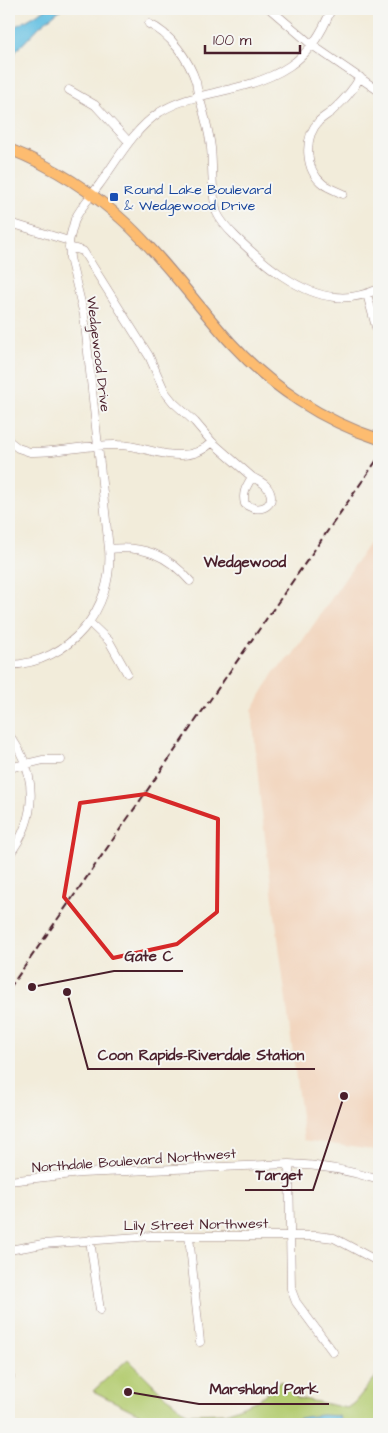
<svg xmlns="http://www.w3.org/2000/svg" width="388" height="1433" font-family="'Architects Daughter',sans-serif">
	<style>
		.built { fill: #f2d5be }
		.park { fill: #b4cc71; stroke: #7f764e }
		.water { fill: #64c0e2; stroke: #577086 }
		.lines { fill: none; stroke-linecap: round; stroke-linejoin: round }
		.minor-casing { stroke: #9e8682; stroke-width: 9 }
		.major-casing { stroke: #9e8682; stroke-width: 12 }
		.minor { stroke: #fff; stroke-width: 8 }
		.major { stroke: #fdbc70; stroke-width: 10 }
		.rail { stroke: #4a1f2b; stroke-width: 2; stroke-dasharray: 8 4; stroke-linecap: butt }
		.marked { fill: none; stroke: #d62828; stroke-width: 4; stroke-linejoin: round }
		.transit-dot { fill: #1a4fb4; stroke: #f6f6f2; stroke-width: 2 }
		.labels { text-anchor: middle; stroke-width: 4; stroke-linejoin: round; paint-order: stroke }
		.transit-label { font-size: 14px; fill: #164399; stroke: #f6f6f2; text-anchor: start }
		.street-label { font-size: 14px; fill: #4a1f2b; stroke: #f6f6f2 }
		.neighbourhood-label { font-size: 15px; font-weight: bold; fill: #4a1f2b; stroke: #f6f6f2 }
		.leader { fill: none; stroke: #4a1f2b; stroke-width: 2 }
		.callout-dot { fill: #4a1f2b; stroke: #f6f6f2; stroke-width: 2 }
		.callout-label { font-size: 15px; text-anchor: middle; font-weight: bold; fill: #4a1f2b; stroke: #f6f6f2; stroke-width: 4; stroke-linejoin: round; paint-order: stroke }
	</style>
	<rect width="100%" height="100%" fill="#f6f6f2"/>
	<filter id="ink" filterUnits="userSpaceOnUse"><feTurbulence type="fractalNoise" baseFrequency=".02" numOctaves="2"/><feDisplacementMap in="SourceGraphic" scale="10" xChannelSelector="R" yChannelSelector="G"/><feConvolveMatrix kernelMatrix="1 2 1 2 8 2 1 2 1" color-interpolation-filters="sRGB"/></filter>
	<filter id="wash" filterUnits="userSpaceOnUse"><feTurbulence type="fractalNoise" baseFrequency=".0096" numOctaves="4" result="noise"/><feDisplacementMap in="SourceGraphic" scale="20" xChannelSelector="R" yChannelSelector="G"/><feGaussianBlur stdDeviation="1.12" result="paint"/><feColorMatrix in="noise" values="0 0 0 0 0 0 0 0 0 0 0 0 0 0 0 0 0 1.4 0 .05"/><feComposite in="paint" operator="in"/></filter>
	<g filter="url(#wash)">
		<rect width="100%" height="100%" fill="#f2ecda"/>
		<!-- built -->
		<path class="built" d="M 379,529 L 379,1151 L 304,1140 L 260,798 L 252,710 L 274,672 L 292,656 Z"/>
		<!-- park -->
		<path class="park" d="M 128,1359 L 161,1392 L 187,1414 L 226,1413 L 258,1400 L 281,1381 L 298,1398 L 347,1408 L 354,1403 L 379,1373 L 379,1424 L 155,1424 L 153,1421 L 93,1391 Z"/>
		<!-- water -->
		<path class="water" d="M 46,9 L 61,9 L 40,26 L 16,51 L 9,69 L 9,29 L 22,23 Z
			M 322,1415 L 339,1416 L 341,1422 L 334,1424 L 275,1424 L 305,1417 Z"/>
	</g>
	<g filter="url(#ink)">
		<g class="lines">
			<!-- minor casing -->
			<g class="minor-casing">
				<path id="minor" d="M 270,9 L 312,45 L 379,91
					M 149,24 C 170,33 189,60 196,82 C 197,86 197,92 199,96 C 204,114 209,130 211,148 C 213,167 211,195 217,213 C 222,224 230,231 238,239 C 263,263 299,294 335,297 C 350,299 365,295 379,289
					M 69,90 L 95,105 L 129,142
					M 343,194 C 337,191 328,188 323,184 C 305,170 303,138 319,121 C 322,118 327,115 331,112 C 343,101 353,91 360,77
					M 9,225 L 17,225 L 69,241
					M 69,247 L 83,251 L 149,356 L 165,392 L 173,402 L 195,422 L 212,442 L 252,477
					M 367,294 L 376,327
					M 9,441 L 18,448 L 30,452 C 59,453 88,444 118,445 C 140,445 159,456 181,455 C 193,455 204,450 212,442
					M 252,477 C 257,480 263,482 266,486 C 280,502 262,516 245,504 C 242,493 246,487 252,477 Z
					M 109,549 C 143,545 168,555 190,581
					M 90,623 L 109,641 L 127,673
					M 9,665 C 70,663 114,609 109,549 L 84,315 L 70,258 L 69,241 L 75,219 C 81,207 91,196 99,185 C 118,159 133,130 160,112 C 179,100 201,96 222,91 C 275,80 312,63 331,9
					M 9,735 C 38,772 38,818 9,855
					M 9,768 L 43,760 L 61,760
					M 289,1164 L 291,1289 L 296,1302 L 333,1352
					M 9,1181 L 81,1173 L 289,1164 C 320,1165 349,1170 379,1180
					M 189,1236 L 200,1342
					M 90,1240 L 100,1310
					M 9,1250 L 43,1244 L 152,1236 L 317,1236 L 334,1238 L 379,1262
					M 9,1377 L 10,1377"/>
			</g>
			<!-- major casing -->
			<g class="major-casing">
				<path id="major" d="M 9,149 C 52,166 92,191 127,224 C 165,260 196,304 231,343 C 271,387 323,421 379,439"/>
			</g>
			<!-- minor -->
			<use href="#minor" class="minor"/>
			<!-- major -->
			<use href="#major" class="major"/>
			<!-- rail -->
			<path class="rail" d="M 9,989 L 379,457"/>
		</g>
	</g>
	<!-- marked area -->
	<path class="marked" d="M 146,794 L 218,819 L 217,912 L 177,944 L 113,958 L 64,897 L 80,803 Z"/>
	<!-- markers -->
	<rect class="transit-dot" x="109" y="192" width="10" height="10" rx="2.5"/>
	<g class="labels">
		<!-- transit labels -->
		<g class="transit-label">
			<text x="124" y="194">Round Lake Boulevard<tspan x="124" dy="16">&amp; Wedgewood Drive</tspan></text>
		</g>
		<!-- street labels -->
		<g class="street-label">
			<text transform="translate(99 354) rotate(83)" y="5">Wedgewood Drive</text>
			<text transform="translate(134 1160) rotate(-4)" y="5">Northdale Boulevard Northwest</text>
			<text transform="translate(196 1224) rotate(-1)" y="5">Lily Street Northwest</text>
		</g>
		<!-- neighbourhood labels -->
		<g class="neighbourhood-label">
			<text x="245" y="567">Wedgewood</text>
		</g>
	</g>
	<!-- callouts -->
	<path class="leader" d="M32 987L114 971H183M67 992L88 1069H315M344 1096L313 1190H245M128 1392L199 1404H329"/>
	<g class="callout-dot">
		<circle cx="32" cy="987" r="5"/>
		<circle cx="67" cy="992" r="5"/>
		<circle cx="344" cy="1096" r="5"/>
		<circle cx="128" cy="1392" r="5"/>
	</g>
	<g class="callout-label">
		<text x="149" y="961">Gate C</text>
		<text x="201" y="1060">Coon Rapids-Riverdale Station</text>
		<text x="279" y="1180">Target</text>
		<text x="264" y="1394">Marshland Park</text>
	</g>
	<!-- margin -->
	<rect width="388" height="1433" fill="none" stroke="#f6f6f2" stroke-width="30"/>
	<!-- scale -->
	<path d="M205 45v8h95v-8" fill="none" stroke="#4a1f2b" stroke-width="2.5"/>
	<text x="213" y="45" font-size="15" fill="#4a1f2b" stroke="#f6f6f2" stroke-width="4" paint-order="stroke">100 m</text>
</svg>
